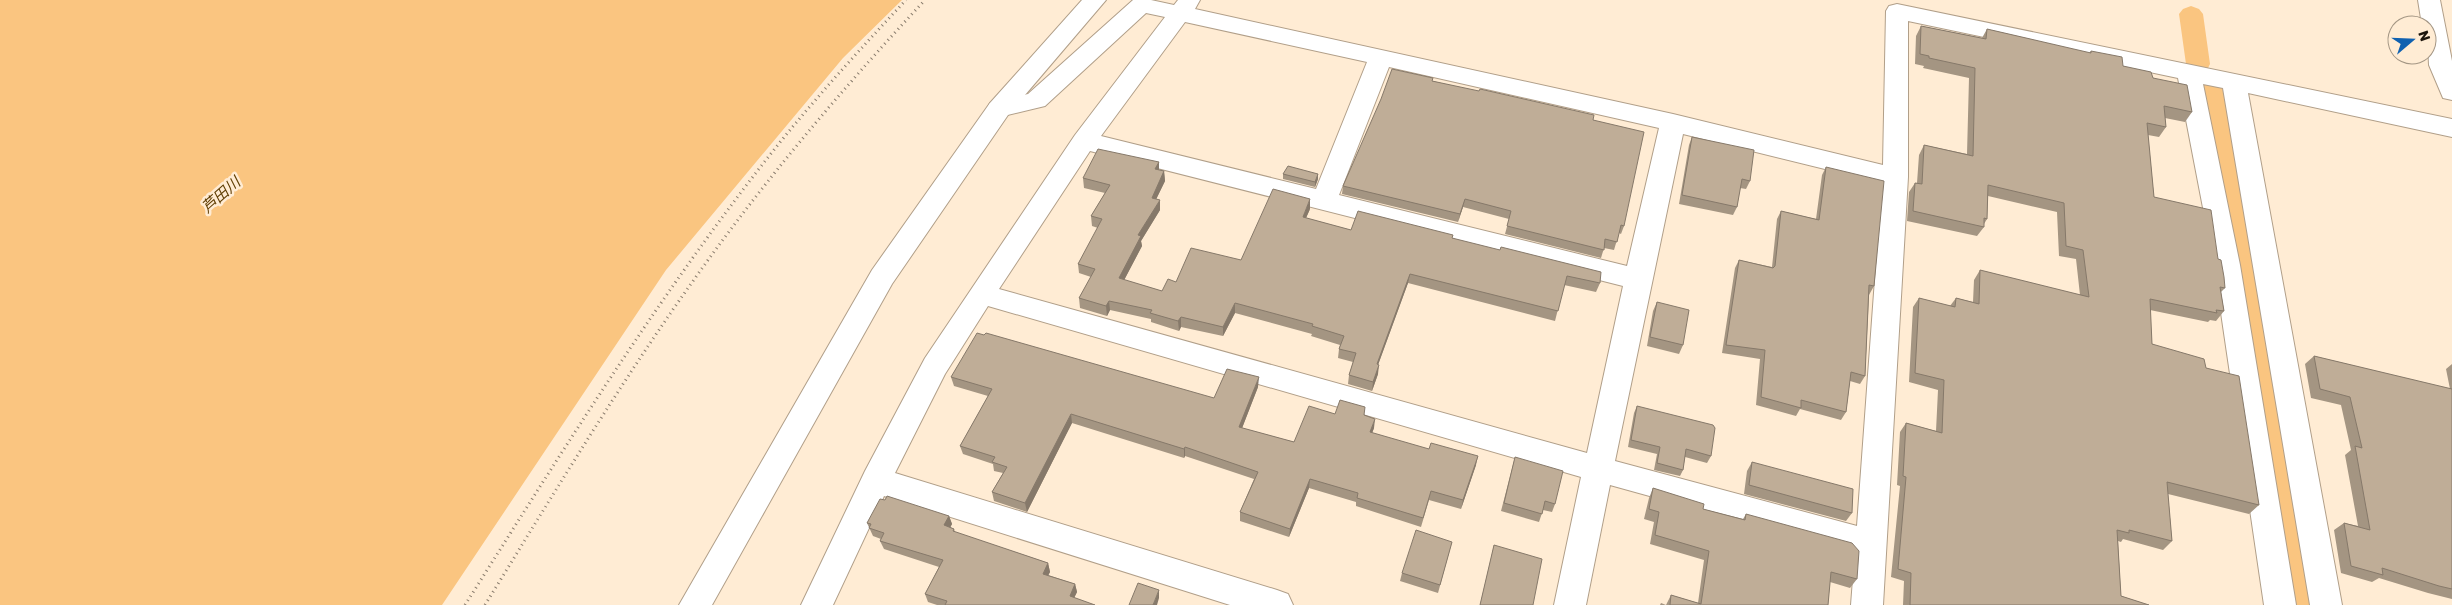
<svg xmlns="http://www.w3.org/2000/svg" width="2452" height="605" font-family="Rubik,'Noto Sans JP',sans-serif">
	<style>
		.water { fill: #fac580 }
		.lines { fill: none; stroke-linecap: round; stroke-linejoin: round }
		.canal { fill: #fac580; fill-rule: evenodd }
		.minor-casing { stroke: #b19f89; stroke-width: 2 }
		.tertiary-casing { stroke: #b19f89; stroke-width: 2 }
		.path { stroke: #887b6c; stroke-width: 3; stroke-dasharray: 1 4; stroke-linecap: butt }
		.minor { fill: #fff; fill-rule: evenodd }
		.tertiary { fill: #fff; fill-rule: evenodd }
		.wall { fill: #a49582 }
		.shaded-wall { fill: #86796a }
		.building { fill: #bfad97; stroke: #86796a }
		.labels { text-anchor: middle; stroke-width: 5; stroke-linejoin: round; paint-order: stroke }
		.water-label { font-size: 15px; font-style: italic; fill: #603e04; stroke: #ffecd4 }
	</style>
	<rect width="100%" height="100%" fill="#ffecd4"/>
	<!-- water -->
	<path class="water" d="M 0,0 L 902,0 L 843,58 L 666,270 L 442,605 L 0,605 Z"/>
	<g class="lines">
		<!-- canal -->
		<path class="canal" d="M 2191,6 L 2199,9 L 2203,14 L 2210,64 L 2207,70 L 2198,72 L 2189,70 L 2186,64 L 2179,14 L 2183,9 Z
			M 2214,80 L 2223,82 L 2227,88 L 2321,605 L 2287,605 L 2201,88 L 2205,82 Z"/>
		<!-- minor casing -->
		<g class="minor-casing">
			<path id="minor" d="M 1133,0 L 1151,0 L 1174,5 L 1178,0 L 1200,0 L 1195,9 L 1673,114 L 1883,165 L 1886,11 L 1889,6 L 1897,4 L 2452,119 L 2452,137 L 2248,93 L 2342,605 L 2310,605 L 2223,88 L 2203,84 L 2240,265 L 2296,605 L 2264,605 L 2214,265 L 2178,78 L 1908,21 L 1908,177 L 1883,605 L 1851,605 L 1855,553 L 1610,485 L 1586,605 L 1554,605 L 1581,477 L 988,306 L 945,374 L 895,473 L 1277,590 L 1288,594 L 1293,605 L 1230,605 L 884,496 L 833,605 L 801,605 L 865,471 L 925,358 L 1075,135 L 1165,17 L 1146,13 L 1045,106 L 999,117 L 990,115 L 987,109 L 990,103 L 1028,94 ZM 1185,22 L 1367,62 L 1316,189 L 1101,136 ZM 1389,67 L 1659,128 L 1627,266 L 1339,195 ZM 1683,134 L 1882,183 L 1857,526 L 1615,461 ZM 1090,151 L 1623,286 L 1587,453 L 999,289 Z"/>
		</g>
		<!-- tertiary casing -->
		<g class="tertiary-casing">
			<path id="tertiary" d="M 1082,0 L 1106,0 L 1008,115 L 892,284 L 712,605 L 679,605 L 872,270 L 990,103 Z
				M 2418,0 L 2440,0 L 2452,61 L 2452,100 L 2443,98 L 2429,65 L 2427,25 L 2422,25 Z"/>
		</g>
		<!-- path -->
		<path class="path" d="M 465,605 C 565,447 664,287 781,141 C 821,92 863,46 906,0
			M 485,605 C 562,480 637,355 725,237 C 787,154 854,76 925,0"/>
		<!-- minor -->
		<use href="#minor" class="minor"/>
		<!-- tertiary -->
		<use href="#tertiary" class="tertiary"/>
	</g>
	<!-- wall -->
	<path class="wall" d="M 1921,26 L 1982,38 L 1987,29 L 2089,53 L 2091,51 L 2123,66 L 2153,78 L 2192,112 L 2185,122 L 2165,118 L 2166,127 L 2159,137 L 2148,135 L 2154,197 L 2218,259 L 2225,288 L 2221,292 L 2224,311 L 2216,321 L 2210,320 L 2208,322 L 2150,310 L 2152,344 L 2206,368 L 2259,505 L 2249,514 L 2168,494 L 2172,541 L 2163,550 L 2123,539 L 2121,542 L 2118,541 L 2121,596 L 2149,605 L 1903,605 L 1904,581 L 1891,577 L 1900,486 L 1897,485 L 1900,432 L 1906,423 L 1936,431 L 1938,390 L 1909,382 L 1913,307 L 1919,298 L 1950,306 L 1956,298 L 1973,302 L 1974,280 L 1980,270 L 2080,295 L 2076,259 L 2059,256 L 2057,212 L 1988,196 L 1987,219 L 1984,224 L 1984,227 L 1977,236 L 1907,221 L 1909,192 L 1915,183 L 1917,183 L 1919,155 L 1924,145 L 1967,154 L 1969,78 L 1923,68 L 1924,66 L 1915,64 L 1916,36 Z
		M 1433,81 L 1593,120 L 1624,226 L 1621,234 L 1619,233 L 1614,250 L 1604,248 L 1601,258 L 1505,234 L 1509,219 L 1463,207 L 1458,222 L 1342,194 L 1343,186 Z
		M 1692,137 L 1750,181 L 1746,189 L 1740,188 L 1737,207 L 1733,215 L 1679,204 L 1689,145 Z
		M 1159,162 L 1159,170 L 1164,171 L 1165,181 L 1156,199 L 1160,210 L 1141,241 L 1142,246 L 1124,280 L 1162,291 L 1176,282 L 1241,260 L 1310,209 L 1306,218 L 1351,230 L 1452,238 L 1600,283 L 1596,292 L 1564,285 L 1555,321 L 1408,283 L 1378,365 L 1378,374 L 1372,391 L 1348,384 L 1349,375 L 1353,362 L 1338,358 L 1339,349 L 1340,345 L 1311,336 L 1312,334 L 1235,313 L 1223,336 L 1181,327 L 1179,331 L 1151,322 L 1151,319 L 1110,310 L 1107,316 L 1080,308 L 1079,298 L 1091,277 L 1079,273 L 1078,264 L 1098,228 L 1092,226 L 1091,216 L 1105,193 L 1084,188 L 1083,178 Z
		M 1826,167 L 1874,286 L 1869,295 L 1865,376 L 1860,384 L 1850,381 L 1846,412 L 1841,420 L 1800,409 L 1796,416 L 1756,405 L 1760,359 L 1722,353 L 1735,268 L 1739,260 L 1772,267 L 1777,219 L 1781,211 L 1816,219 L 1822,175 Z
		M 1283,174 L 1318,174 L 1318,179 L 1315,187 L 1283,179 Z
		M 1657,302 L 1683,345 L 1679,354 L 1647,346 L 1653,311 Z
		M 2314,356 L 2450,389 L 2446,369 L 2452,364 L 2452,599 L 2428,593 L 2379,578 L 2372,582 L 2341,573 L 2334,530 L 2344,523 L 2358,526 L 2345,455 L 2351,450 L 2341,405 L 2311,398 L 2305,364 Z
		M 951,377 L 1214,398 L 1258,387 L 1242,428 L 1294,442 L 1335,414 L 1364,415 L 1374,428 L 1372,433 L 1476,465 L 1461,509 L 1429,500 L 1421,527 L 1356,506 L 1356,502 L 1309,488 L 1289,537 L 1240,521 L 1240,512 L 1254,479 L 1185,456 L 1184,458 L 1072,423 L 1027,512 L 994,501 L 992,492 L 1003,473 L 994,471 L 993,464 L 963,454 L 960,446 L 988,396 L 954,386 Z
		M 1637,406 L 1711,456 L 1707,463 L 1685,457 L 1683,470 L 1680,476 L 1654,470 L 1657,454 L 1628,447 L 1634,413 Z
		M 1515,457 L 1555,504 L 1552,512 L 1543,510 L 1539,522 L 1501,511 Z
		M 1752,462 L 1852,513 L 1846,521 L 1744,494 L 1747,471 Z
		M 1653,488 L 1703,509 L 1743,519 L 1746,514 L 1857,579 L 1850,588 L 1830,582 L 1828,605 L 1660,605 L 1661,603 L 1666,605 L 1671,595 L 1698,603 L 1704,560 L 1650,544 L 1654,522 L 1644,519 L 1649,498 Z
		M 885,500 L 949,516 L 952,524 L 950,527 L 954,529 L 955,532 L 1048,563 L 1050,572 L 1048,575 L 1075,584 L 1077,592 L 1074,598 L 1095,605 L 937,605 L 928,602 L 925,594 L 939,567 L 884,549 L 880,541 L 881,539 L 873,536 L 867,523 Z
		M 1452,542 L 1438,593 L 1400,581 L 1402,573 Z
		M 1494,545 L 1533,605 L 1480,605 Z"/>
	<!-- shaded-wall -->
	<path class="shaded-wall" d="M 1159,162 L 1159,172 L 1155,169 Z
		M 1164,171 L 1165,181 L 1152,208 L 1152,198 Z
		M 1318,174 L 1318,179 L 1315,187 L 1315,182 Z
		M 1310,199 L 1310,209 L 1302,227 L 1303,217 Z
		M 1465,199 L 1463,207 L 1458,222 L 1460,214 Z
		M 1160,200 L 1160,210 L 1141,241 L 1142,246 L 1120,288 L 1119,278 L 1138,235 Z
		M 1410,274 L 1408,283 L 1375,373 L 1377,364 Z
		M 1109,301 L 1110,310 L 1107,316 L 1106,306 Z
		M 1235,303 L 1235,313 L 1223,336 L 1223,327 Z
		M 1181,317 L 1181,327 L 1179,331 L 1178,321 Z
		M 1379,365 L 1378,374 L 1372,391 L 1373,382 Z
		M 1259,377 L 1258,387 L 1239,436 L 1239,427 Z
		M 1071,414 L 1072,423 L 1027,512 L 1025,503 Z
		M 1375,419 L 1374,428 L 1369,441 L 1370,432 Z
		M 1185,447 L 1185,456 L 1184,458 L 1184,449 Z
		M 1478,456 L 1476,465 L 1461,509 L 1463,500 Z
		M 1310,479 L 1309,488 L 1289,537 L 1290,529 Z
		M 949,516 L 952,524 L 947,534 L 944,525 Z
		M 1048,563 L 1050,572 L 1045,582 L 1043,574 Z
		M 1075,584 L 1077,592 L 1071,604 L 1070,596 Z
		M 1159,590 L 1159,598 L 1157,605 L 1153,605 Z"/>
	<!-- building -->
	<path class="building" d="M 1921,26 L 1986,39 L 1987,29 L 2091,53 L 2091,51 L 2122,57 L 2123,66 L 2151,72 L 2153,78 L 2187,85 L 2192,112 L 2164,106 L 2166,127 L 2147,123 L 2154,197 L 2211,210 L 2218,259 L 2221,260 L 2224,277 L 2225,288 L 2220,287 L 2224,311 L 2216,310 L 2217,313 L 2150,299 L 2152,344 L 2204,359 L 2206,368 L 2239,376 L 2259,505 L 2167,482 L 2172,541 L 2129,530 L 2129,533 L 2117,530 L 2121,596 L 2149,605 L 1910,605 L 1911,573 L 1898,569 L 1906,477 L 1903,476 L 1906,423 L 1942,433 L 1944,380 L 1915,373 L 1919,298 L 1955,307 L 1956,298 L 1979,304 L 1980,270 L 2089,297 L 2083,250 L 2066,246 L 2064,203 L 1988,185 L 1987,219 L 1984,218 L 1984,227 L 1913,211 L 1915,183 L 1922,184 L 1924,145 L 1973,156 L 1975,68 L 1929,58 L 1929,56 L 1920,54 Z
		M 1392,69 L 1433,78 L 1432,81 L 1479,91 L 1480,89 L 1594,115 L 1593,120 L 1644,132 L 1624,226 L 1621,225 L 1617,242 L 1605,239 L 1604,250 L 1507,226 L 1511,211 L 1465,199 L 1460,214 L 1343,186 L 1381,99 Z
		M 1692,137 L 1754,150 L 1750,181 L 1742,179 L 1737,207 L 1682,195 Z
		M 1098,149 L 1159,162 L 1155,169 L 1164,171 L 1152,198 L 1160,200 L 1138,235 L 1141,236 L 1119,278 L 1162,291 L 1168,279 L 1176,282 L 1191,248 L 1241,260 L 1273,189 L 1310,199 L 1303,217 L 1351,230 L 1358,211 L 1453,235 L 1452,238 L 1500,250 L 1501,247 L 1601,272 L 1600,283 L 1567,276 L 1558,311 L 1410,274 L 1377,364 L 1379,365 L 1373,382 L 1349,375 L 1356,353 L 1339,349 L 1344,336 L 1312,326 L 1313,324 L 1235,303 L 1223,327 L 1181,317 L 1178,321 L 1150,313 L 1152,310 L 1109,301 L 1106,306 L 1079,298 L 1095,269 L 1078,264 L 1102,219 L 1091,216 L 1110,185 L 1083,178 Z
		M 1288,166 L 1318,174 L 1315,182 L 1283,174 Z
		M 1826,167 L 1884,181 L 1874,286 L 1869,285 L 1865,376 L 1851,372 L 1846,412 L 1801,400 L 1801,408 L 1761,397 L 1765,350 L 1726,345 L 1739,260 L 1773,268 L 1775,266 L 1781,211 L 1819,220 Z
		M 1657,302 L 1689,310 L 1683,345 L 1650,337 Z
		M 977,333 L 984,335 L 986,333 L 1214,398 L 1227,369 L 1259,377 L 1239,427 L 1294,442 L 1309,406 L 1335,414 L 1340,400 L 1365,407 L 1364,415 L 1375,419 L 1370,432 L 1429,449 L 1431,443 L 1478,456 L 1463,500 L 1431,491 L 1423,518 L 1357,498 L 1358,493 L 1310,479 L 1290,529 L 1240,512 L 1258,472 L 1185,447 L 1184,449 L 1071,414 L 1025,503 L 992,492 L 1007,467 L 992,462 L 995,457 L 960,446 L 992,389 L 951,377 Z
		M 2314,356 L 2452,389 L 2452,589 L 2439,586 L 2382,568 L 2383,575 L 2351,566 L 2344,523 L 2370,530 L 2355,446 L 2362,448 L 2350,397 L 2320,389 Z
		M 1637,406 L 1713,425 L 1715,428 L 1711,456 L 1686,449 L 1683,470 L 1657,463 L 1660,447 L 1631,440 Z
		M 1515,457 L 1563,471 L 1555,504 L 1545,501 L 1542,514 L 1504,503 Z
		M 1752,462 L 1853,489 L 1852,513 L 1749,485 Z
		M 1653,488 L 1704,504 L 1703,509 L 1745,520 L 1746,514 L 1852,543 L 1859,551 L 1857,579 L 1831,572 L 1828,605 L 1670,605 L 1671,595 L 1701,604 L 1709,551 L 1655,535 L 1659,512 L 1649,509 Z
		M 887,496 L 949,516 L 944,525 L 954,529 L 953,531 L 1048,563 L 1043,574 L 1075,584 L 1070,596 L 1095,605 L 945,605 L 947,601 L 925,594 L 943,560 L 880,541 L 884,533 L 869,528 L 871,524 L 867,523 L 880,499 L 885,500 Z
		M 1416,530 L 1452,542 L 1440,585 L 1402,573 Z
		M 1494,545 L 1542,559 L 1533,605 L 1480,605 Z
		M 1138,583 L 1159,590 L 1153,605 L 1154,605 L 1129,605 Z"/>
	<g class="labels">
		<!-- water labels -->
		<g class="water-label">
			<text transform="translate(221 195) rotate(-41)" y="5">芦田川</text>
		</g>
	</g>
	<!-- north arrow -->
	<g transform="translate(2412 40) rotate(71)"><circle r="24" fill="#ffecd4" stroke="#a49684"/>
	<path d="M0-4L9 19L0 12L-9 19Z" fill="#1061b0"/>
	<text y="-8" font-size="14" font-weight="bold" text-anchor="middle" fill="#1c150d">N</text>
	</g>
</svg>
